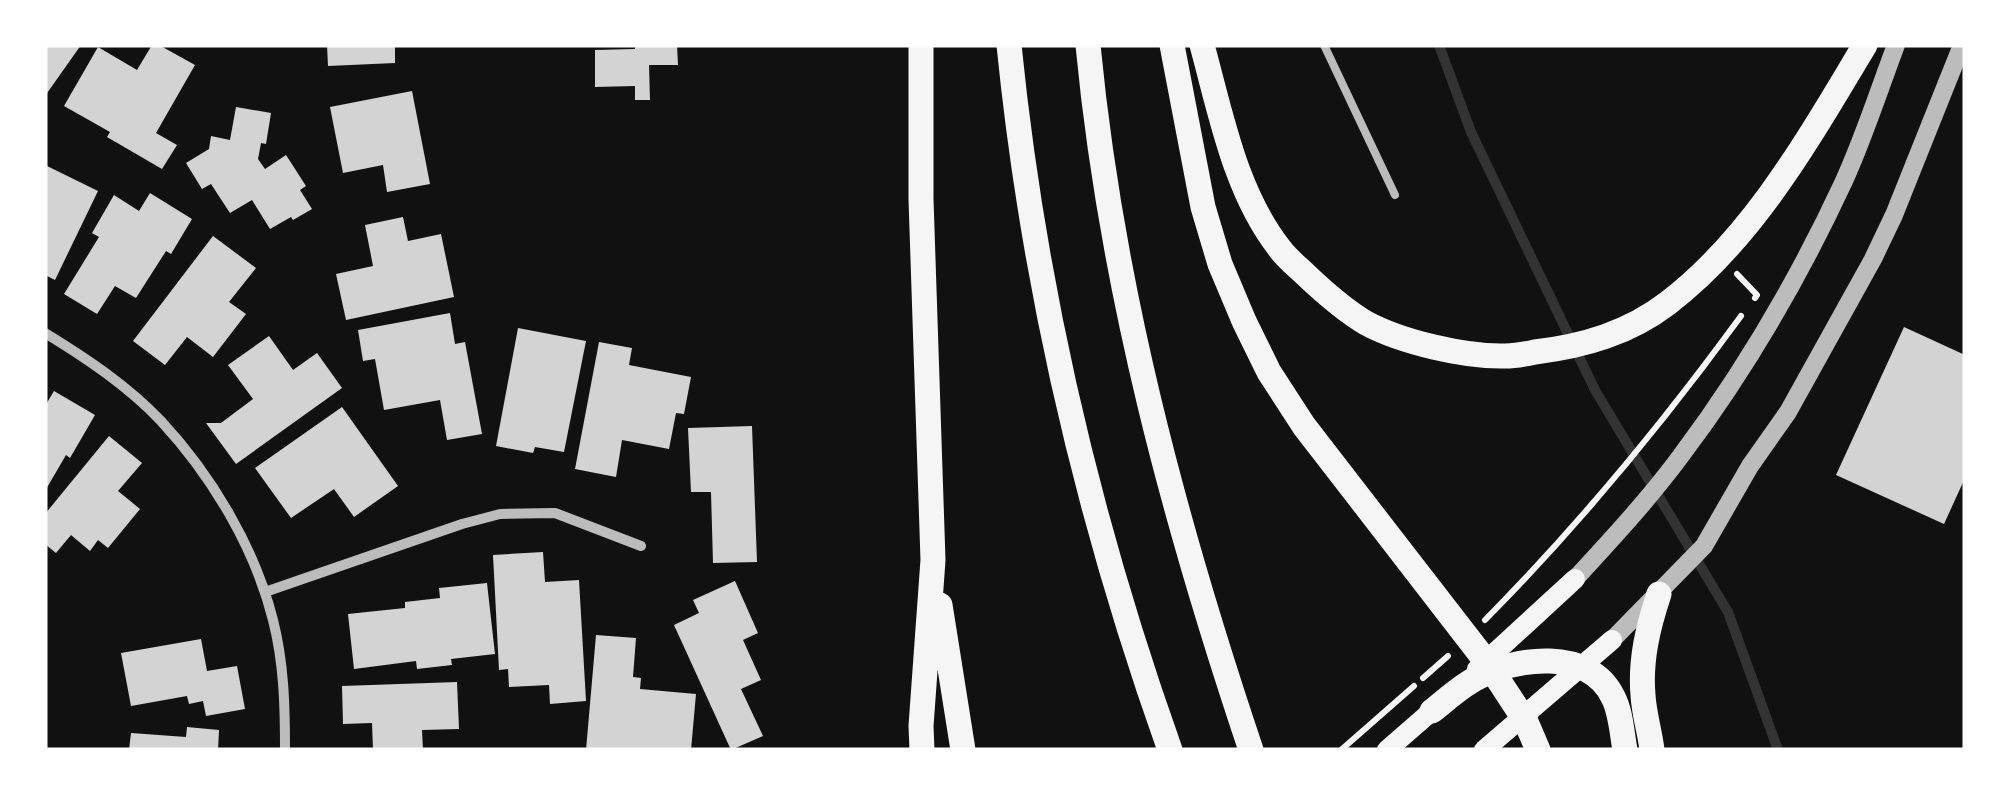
<svg xmlns="http://www.w3.org/2000/svg" width="2010" height="795" font-family="'Fira Sans',sans-serif">
	<style>
		.lines { fill: none; stroke-linecap: round; stroke-linejoin: round }
		.stream { stroke: #333; stroke-width: 10 }
		.building { fill: #d3d3d3 }
		.path { stroke: #f5f5f5; stroke-width: 6 }
		.service { stroke: #bcbcbc; stroke-width: 8 }
		.minor { stroke: #bcbcbc; stroke-width: 10 }
		.tertiary { stroke: #bcbcbc; stroke-width: 18 }
		.secondary { stroke: #f5f5f5; stroke-width: 20 }
		.motorway { stroke: #f5f5f5; stroke-width: 25 }
	</style>
	<rect width="100%" height="100%" fill="#111"/>
	<g class="lines">
		<!-- stream -->
		<path class="stream" d="M 1439,45 L 1471,132 L 1595,390 L 1728,612 L 1778,750"/>
	</g>
	<!-- building -->
	<path class="building" d="M 45,45 L 81,45 L 45,96 Z
		M 152,45 L 159,45 L 195,65 L 156,133 L 177,145 L 162,169 L 107,137 L 110,132 L 64,106 L 98,47 L 137,70 Z
		M 327,45 L 395,45 L 395,63 L 328,66 Z
		M 635,45 L 677,45 L 678,65 L 649,65 L 650,100 L 635,100 L 635,86 L 595,87 L 595,50 L 635,49 Z
		M 412,91 L 430,184 L 387,192 L 383,165 L 343,173 L 330,107 Z
		M 236,107 L 271,113 L 266,144 L 261,143 L 258,159 L 265,169 L 286,155 L 306,186 L 300,190 L 312,209 L 293,220 L 291,217 L 270,229 L 252,200 L 230,213 L 211,184 L 202,189 L 186,163 L 209,149 L 211,136 L 230,140 Z
		M 45,165 L 98,191 L 55,280 L 45,275 Z
		M 150,193 L 192,219 L 171,254 L 166,251 L 136,298 L 115,286 L 97,314 L 64,294 L 99,237 L 92,233 L 114,195 L 139,211 Z
		M 403,217 L 408,241 L 441,234 L 454,297 L 346,320 L 336,274 L 373,266 L 365,225 Z
		M 213,236 L 256,268 L 229,302 L 246,314 L 213,357 L 187,337 L 165,365 L 133,341 Z
		M 450,313 L 455,344 L 465,342 L 482,434 L 447,440 L 440,400 L 384,410 L 375,359 L 363,361 L 358,330 Z
		M 1904,327 L 1965,355 L 1965,478 L 1944,524 L 1836,475 Z
		M 518,328 L 586,341 L 564,452 L 535,447 L 533,453 L 496,446 Z
		M 269,336 L 293,370 L 317,353 L 342,388 L 236,464 L 206,423 L 221,423 L 253,399 L 228,365 Z
		M 599,342 L 632,348 L 629,365 L 691,377 L 684,414 L 676,413 L 669,449 L 622,440 L 616,477 L 575,469 Z
		M 54,391 L 95,415 L 70,458 L 66,455 L 45,491 L 45,406 Z
		M 342,407 L 398,486 L 354,517 L 334,489 L 291,518 L 255,468 Z
		M 752,426 L 757,562 L 713,563 L 711,492 L 691,492 L 688,428 Z
		M 109,436 L 142,463 L 118,491 L 140,509 L 108,548 L 98,540 L 90,551 L 71,535 L 56,553 L 45,544 L 45,514 Z
		M 543,552 L 545,582 L 579,580 L 586,701 L 550,704 L 549,685 L 509,687 L 508,669 L 499,670 L 493,555 Z
		M 735,581 L 758,633 L 743,640 L 761,680 L 741,689 L 763,736 L 731,750 L 674,625 L 699,613 L 693,600 Z
		M 487,583 L 495,654 L 451,659 L 452,665 L 417,669 L 416,661 L 354,669 L 348,614 L 405,608 L 405,602 L 440,598 L 439,588 Z
		M 596,635 L 636,638 L 633,677 L 641,678 L 640,689 L 696,694 L 691,750 L 586,750 Z
		M 201,639 L 207,671 L 237,666 L 245,709 L 206,716 L 203,701 L 189,704 L 187,696 L 131,706 L 121,653 Z
		M 457,682 L 459,729 L 422,730 L 423,750 L 373,750 L 372,723 L 343,724 L 342,686 Z
		M 187,727 L 219,730 L 218,750 L 129,750 L 131,733 L 186,737 Z"/>
	<g class="lines">
		<!-- path -->
		<path class="path" d="M 1737,274 L 1757,295 L 1755,298
			M 1485,620 C 1579,525 1663,423 1741,316
			M 1423,678 L 1448,656
			M 1341,750 L 1414,686"/>
		<!-- service -->
		<path class="service" d="M 1324,45 L 1395,195"/>
		<!-- minor -->
		<path class="minor" d="M 45,333 C 86,358 128,386 161,421 C 212,476 255,548 273,620 C 284,663 285,706 285,750
			M 265,592 L 462,524 L 500,514 L 555,513 L 641,546"/>
		<!-- tertiary -->
		<path class="tertiary" d="M 1575,579 C 1611,540 1648,500 1680,457 C 1744,372 1799,278 1844,181 C 1864,137 1879,90 1896,45
			M 1612,640 L 1704,546 L 1750,466 L 1788,412 L 1873,259 L 1894,215 L 1962,45"/>
		<!-- secondary -->
		<path class="secondary" d="M 1477,669 L 1575,579
			M 1387,750 L 1441,703
			M 1484,750 L 1612,640"/>
		<!-- motorway -->
		<path class="motorway" d="M 921,45 L 921,199 L 933,560 L 921,726 L 922,750
			M 1009,45 C 1033,284 1089,523 1170,750
			M 1088,45 C 1111,286 1174,521 1251,750
			M 1172,45 L 1203,207 L 1220,264 L 1244,321 L 1269,372 L 1304,426 L 1488,664 L 1526,722 L 1538,750
			M 1202,45 C 1221,114 1235,192 1280,249 C 1287,259 1298,267 1307,276 C 1325,293 1344,310 1366,323 C 1401,342 1465,357 1505,356 C 1515,356 1526,354 1535,352 C 1584,346 1629,333 1668,303 C 1754,237 1810,136 1865,45
			M 940,605 L 963,750
			M 1432,711 C 1446,700 1460,687 1475,679 C 1515,657 1589,647 1613,697 C 1621,712 1622,734 1625,750
			M 1652,750 C 1650,732 1644,714 1643,695 C 1640,660 1648,627 1659,594"/>
	</g>
	<!-- border -->
	<rect width="2010" height="795" fill="none" stroke="#ffffff" stroke-width="95"/>
</svg>
